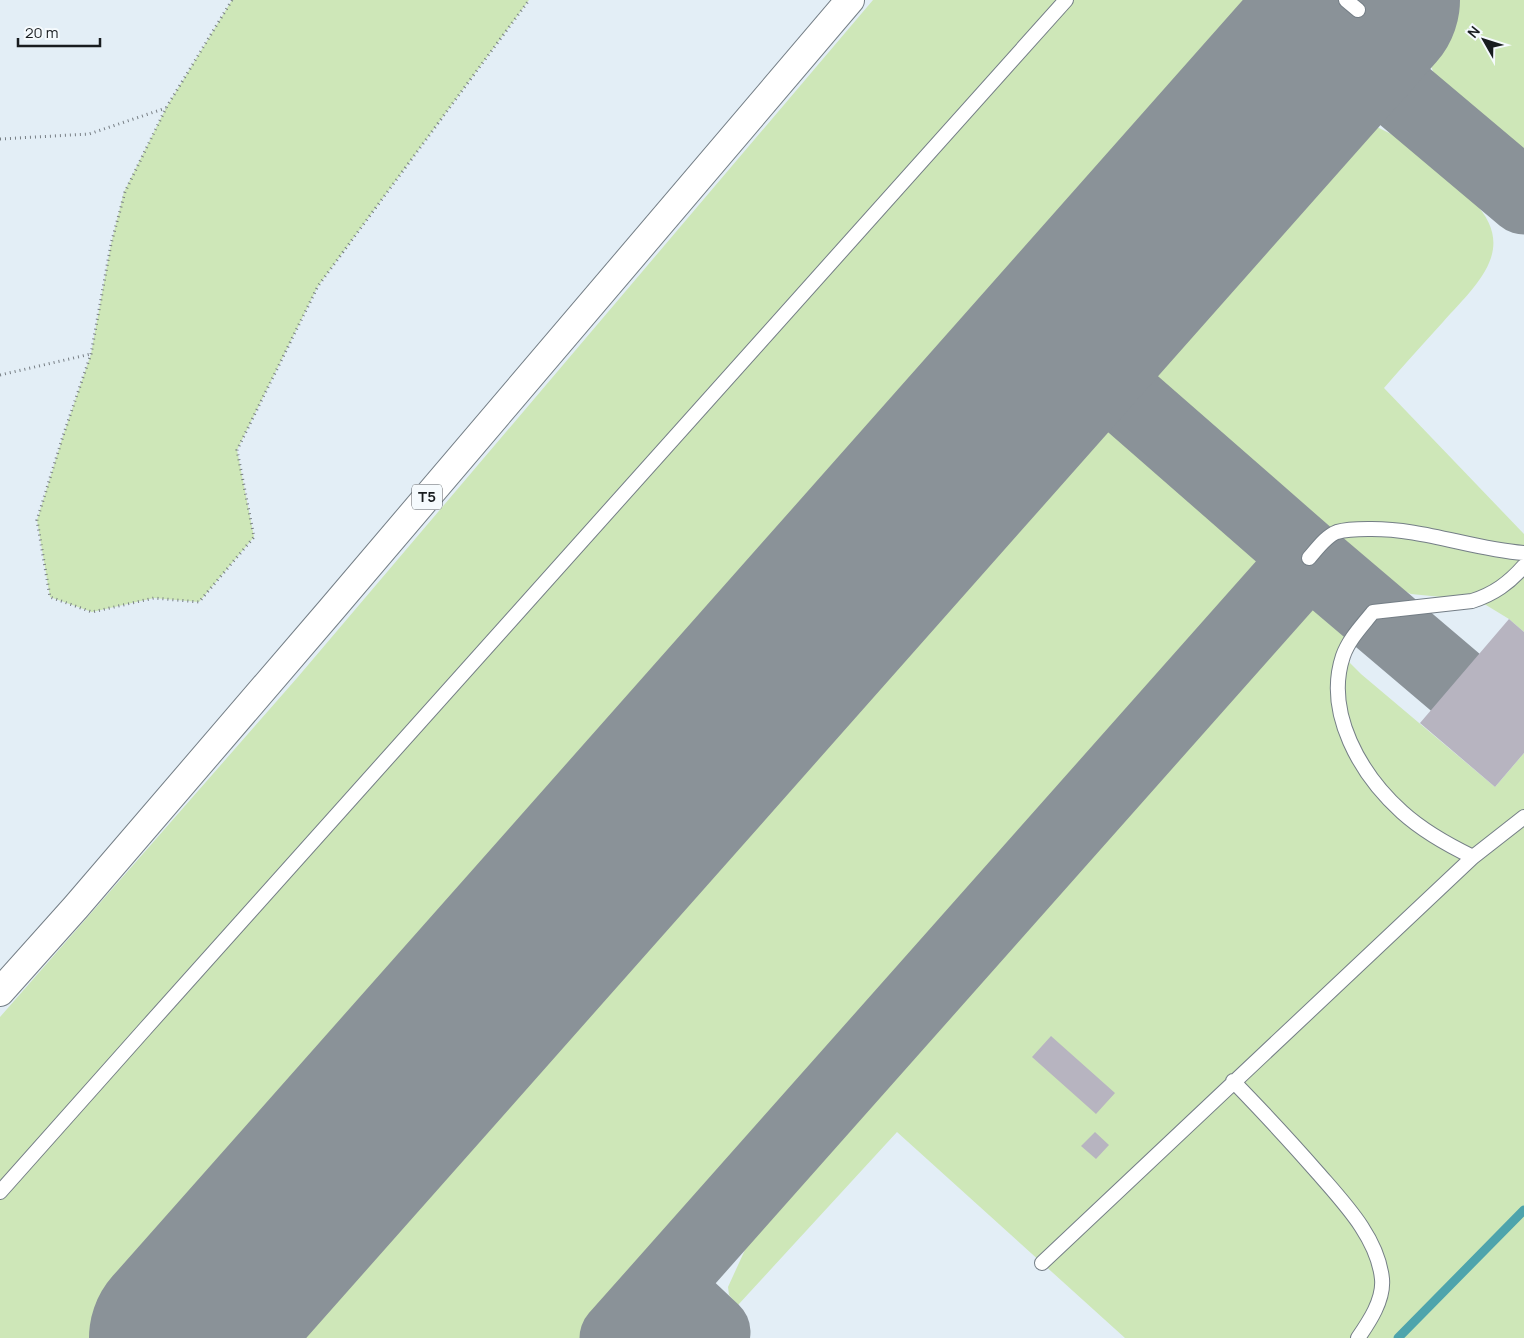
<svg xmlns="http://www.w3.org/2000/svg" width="1524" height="1338" font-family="Manrope,sans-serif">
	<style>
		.green { fill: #cee7b8 }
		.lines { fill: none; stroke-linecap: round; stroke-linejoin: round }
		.stream { stroke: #4ea4ac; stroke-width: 9 }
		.taxiway { stroke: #8a9298; stroke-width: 75 }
		.runway { stroke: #8a9298; stroke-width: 186 }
		.building { fill: #b7b4c0 }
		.service-casing { stroke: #747e86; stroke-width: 16 }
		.trunk-casing { stroke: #747e86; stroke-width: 30 }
		.path { stroke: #777e84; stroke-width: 3; stroke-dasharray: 1 4; stroke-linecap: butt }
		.service { stroke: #fff; stroke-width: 14 }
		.trunk { stroke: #fff; stroke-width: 28 }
		.labels { text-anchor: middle; stroke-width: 5; stroke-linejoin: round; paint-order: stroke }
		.shield { fill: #f5fafd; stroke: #5a5f62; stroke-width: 1 }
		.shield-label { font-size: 15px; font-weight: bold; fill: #181c1f }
	</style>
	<rect width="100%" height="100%" fill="#e3eef6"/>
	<!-- green -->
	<path class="green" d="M 232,0 L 529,0 L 318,286 L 237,450 L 254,537 L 199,602 L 154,598 L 92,612 L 50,597 L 37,520 L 63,436 L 91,354 L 111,244 L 124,192 L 166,108 Z
		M 873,0 L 1281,0 L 95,1338 L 0,1338 L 0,1017 L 297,678 Z
		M 1449,0 L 1524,0 L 1524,154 L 1446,91 L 1435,77 L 1429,60 L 1432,20 Z
		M 1359,126 L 1375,126 L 1391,134 L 1404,142 L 1472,200 C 1520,248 1477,284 1443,322 C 1423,344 1403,366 1384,388 L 1524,534 L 1524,632 L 1509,619 L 1486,605 L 1472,600 L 1411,594 L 1396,587 L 1331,535 L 1177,401 L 1164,389 L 1156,376 L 1150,364 L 1144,345 L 1323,143 L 1340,132 Z
		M 1083,414 L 1098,422 L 1117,435 L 1271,570 L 1262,587 L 596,1338 L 265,1338 Z
		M 1301,594 L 1352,638 L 1343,656 L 1361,674 L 1495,787 L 1524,753 L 1524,1338 L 1125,1338 L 897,1132 L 738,1305 L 729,1295 L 728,1287 L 771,1193 L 1285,606 Z"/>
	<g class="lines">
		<!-- stream -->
		<path class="stream" d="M 1398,1338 L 1524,1210"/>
		<!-- taxiway -->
		<path class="taxiway" d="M 1334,37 L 1524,197
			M 1063,343 L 1309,558 L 1455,682
			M 664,1286 L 713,1332
			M 617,1338 L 1309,558"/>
		<!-- runway -->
		<path class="runway" d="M 182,1338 L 1367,0"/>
	</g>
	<!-- building -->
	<path class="building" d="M 1509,619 L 1524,632 L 1524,753 L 1495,787 L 1420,723 Z
		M 1051,1036 L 1115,1093 L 1096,1114 L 1032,1057 Z
		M 1095,1132 L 1109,1145 L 1096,1159 L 1081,1146 Z"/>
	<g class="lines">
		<!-- service casing -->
		<g class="service-casing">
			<path id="service" d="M 1346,0 L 1358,10
				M 1309,558 C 1317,549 1326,536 1337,532 C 1347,529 1358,529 1368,529 C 1423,528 1471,549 1524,553
				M 1473,857 C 1448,845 1423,831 1402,812 C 1361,775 1324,713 1343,656 C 1349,639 1362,626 1373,612 L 1472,601 C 1494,594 1509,583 1524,566
				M 1233,1081 C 1262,1111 1291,1142 1318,1173 C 1344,1203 1378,1238 1382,1279 C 1384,1300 1369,1322 1358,1338
				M 0,1192 L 145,1029 L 1066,0
				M 1042,1263 L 1473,857 L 1524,817"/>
		</g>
		<!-- trunk casing -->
		<g class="trunk-casing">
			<path id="trunk" d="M 0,992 L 76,907 L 331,610 L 850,0"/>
		</g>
		<!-- path -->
		<path class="path" d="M 232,0 L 166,108 L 125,192 L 111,244 L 91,354 L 63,436 L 37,520 L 50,597 L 92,612 L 154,598 L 199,602 L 254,537 L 237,450 L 318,286 L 529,0
			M 0,139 L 89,134 L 166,108
			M 0,375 L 91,354"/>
		<!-- service -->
		<use href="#service" class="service"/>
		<!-- trunk -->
		<use href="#trunk" class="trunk"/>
	</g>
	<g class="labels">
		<!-- shield labels -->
		<rect class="shield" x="412" y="484.5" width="30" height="25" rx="4"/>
		<g class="shield-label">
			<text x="427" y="502">T5</text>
		</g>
	</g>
	<!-- north arrow -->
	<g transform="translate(1484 40) rotate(309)" stroke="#f5fafd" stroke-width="4" paint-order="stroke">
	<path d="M0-4L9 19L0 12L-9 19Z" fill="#181c1f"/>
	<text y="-8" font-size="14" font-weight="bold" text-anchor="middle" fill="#181c1f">N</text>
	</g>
	<!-- scale -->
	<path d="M18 38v8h82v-8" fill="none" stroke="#181c1f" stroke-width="2.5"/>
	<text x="25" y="38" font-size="15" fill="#181c1f" stroke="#f5fafd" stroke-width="4" paint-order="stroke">20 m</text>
</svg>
